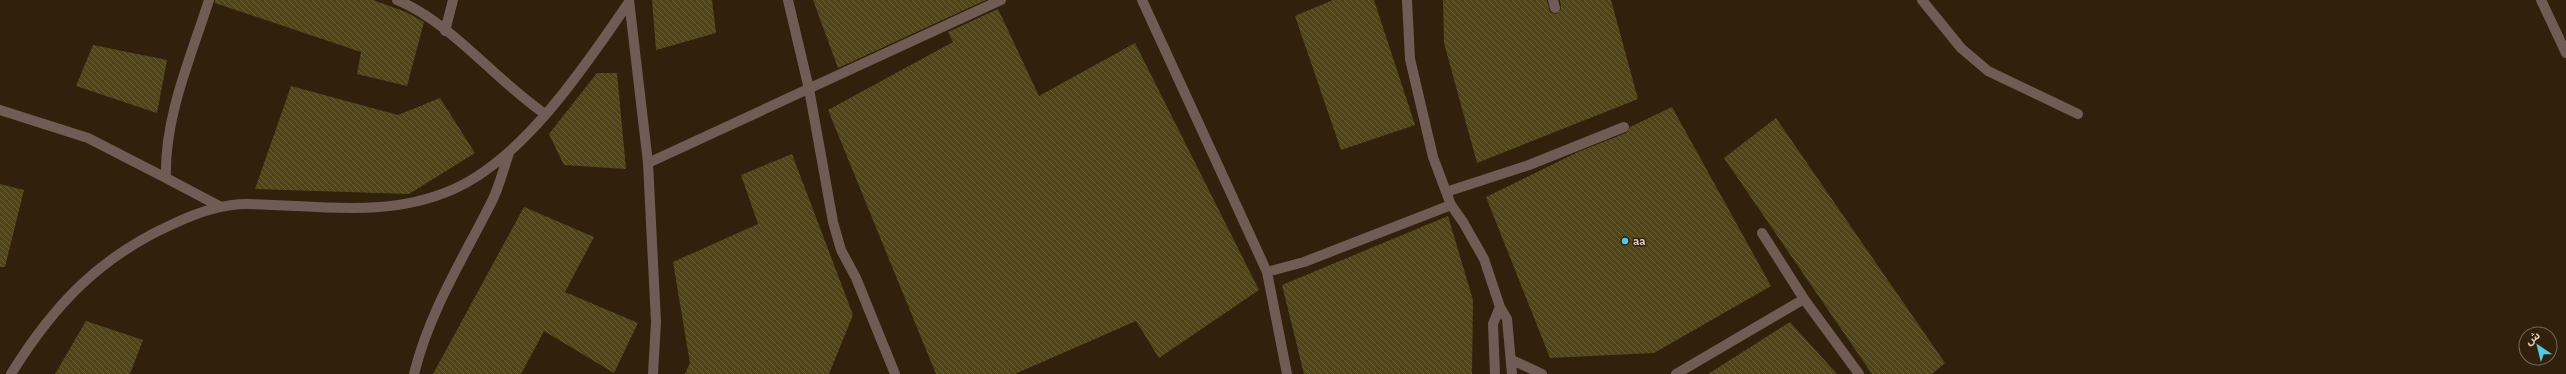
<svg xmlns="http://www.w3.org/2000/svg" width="2566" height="374" font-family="'IBM Plex Sans','Noto Sans Arabic',sans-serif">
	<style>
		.building { fill: url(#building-back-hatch) }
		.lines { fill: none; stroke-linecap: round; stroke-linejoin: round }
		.minor { stroke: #705c55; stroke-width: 10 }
		.poi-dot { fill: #56c9e0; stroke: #31200c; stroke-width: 1.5 }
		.labels { text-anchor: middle; stroke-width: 3; stroke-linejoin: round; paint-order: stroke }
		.poi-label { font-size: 11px; font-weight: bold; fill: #dbcfc3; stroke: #31200c; text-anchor: start }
	</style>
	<defs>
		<pattern id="building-back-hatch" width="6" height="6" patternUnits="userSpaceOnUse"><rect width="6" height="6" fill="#4f4519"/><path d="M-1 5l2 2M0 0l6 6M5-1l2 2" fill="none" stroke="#685f39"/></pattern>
	</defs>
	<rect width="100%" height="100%" fill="#31200c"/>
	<!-- building -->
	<path class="building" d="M 215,0 L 373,0 L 406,12 L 424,22 L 407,86 L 357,74 L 361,52 L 215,3 Z
		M 652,0 L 712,0 L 716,33 L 656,50 Z
		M 813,0 L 986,0 L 838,68 Z
		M 1333,0 L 1374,0 L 1415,125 L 1341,150 L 1295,16 Z
		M 1443,0 L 1547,0 L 1550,12 L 1556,14 L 1561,9 L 1560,0 L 1611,0 L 1638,99 L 1477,163 L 1444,43 Z
		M 998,9 L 1039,96 L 1135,43 L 1259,290 L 1159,358 L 1136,321 L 1015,374 L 936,374 L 828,110 L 953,42 L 948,32 Z
		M 93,45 L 167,60 L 157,113 L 76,86 Z
		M 597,73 L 617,73 L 626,169 L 564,165 L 549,134 Z
		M 291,86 L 398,115 L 440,98 L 475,153 L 409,194 L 255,189 Z
		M 1672,107 L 1771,286 L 1654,353 L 1550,358 L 1486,197 L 1578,152 L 1626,133 L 1630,127 Z
		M 1776,118 L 1945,363 L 1932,374 L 1872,374 L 1724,158 Z
		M 792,154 L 853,315 L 829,374 L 685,374 L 690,363 L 673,262 L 758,224 L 741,175 Z
		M 0,184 L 24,190 L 5,267 L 0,267 Z
		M 524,207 L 594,237 L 565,292 L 638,323 L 614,373 L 544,331 L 521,374 L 433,374 Z
		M 1448,216 L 1473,300 L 1472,374 L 1304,374 L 1282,285 Z
		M 86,321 L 143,340 L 130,374 L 55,374 Z
		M 1790,322 L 1837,374 L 1708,374 Z"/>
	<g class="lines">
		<!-- minor -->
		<path class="minor" d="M 209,0 C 191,57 164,117 166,178 L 221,207
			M 397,0 C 452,23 495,80 545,114
			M 629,0 L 648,163 L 656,322 L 653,374
			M 788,0 L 809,89 L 833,222 L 841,250 L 856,278 L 895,374
			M 1142,0 L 1267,272 L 1287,374
			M 1407,0 L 1410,59 L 1433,157 L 1451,205 L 1463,222 L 1484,259 L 1500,307 L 1507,319 L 1512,374
			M 1553,0 L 1555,8
			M 1922,0 L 1961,48 L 1988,71 L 2078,114
			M 2541,0 L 2566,53
			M 445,31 L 453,0
			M 0,110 L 88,138 L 166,178
			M 648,163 L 1001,0
			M 1446,192 L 1529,165 L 1624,127
			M 1762,233 L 1804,299 L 1859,374
			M 1267,272 L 1304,262 L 1451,205
			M 1512,360 L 1542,374
			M 11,374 C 53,306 99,257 173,224 C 196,213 222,204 247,204 C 318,205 387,219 454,189 C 525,157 586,65 629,2
			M 414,374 C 429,313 462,260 490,205 C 499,189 503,170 509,153
			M 1495,374 L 1493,324 L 1500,307
			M 1676,374 L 1804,299"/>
	</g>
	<!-- markers -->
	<circle class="poi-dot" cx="1625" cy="241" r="4"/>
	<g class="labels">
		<!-- poi labels -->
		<g class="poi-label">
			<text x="1633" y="245">aa</text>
		</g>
	</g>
	<!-- north arrow -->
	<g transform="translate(2538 346) rotate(325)"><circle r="19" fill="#31200c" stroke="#756655"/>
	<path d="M0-3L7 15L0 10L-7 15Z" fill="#56c9e0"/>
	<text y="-6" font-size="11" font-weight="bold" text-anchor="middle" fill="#dbcfc3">ش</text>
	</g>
</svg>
